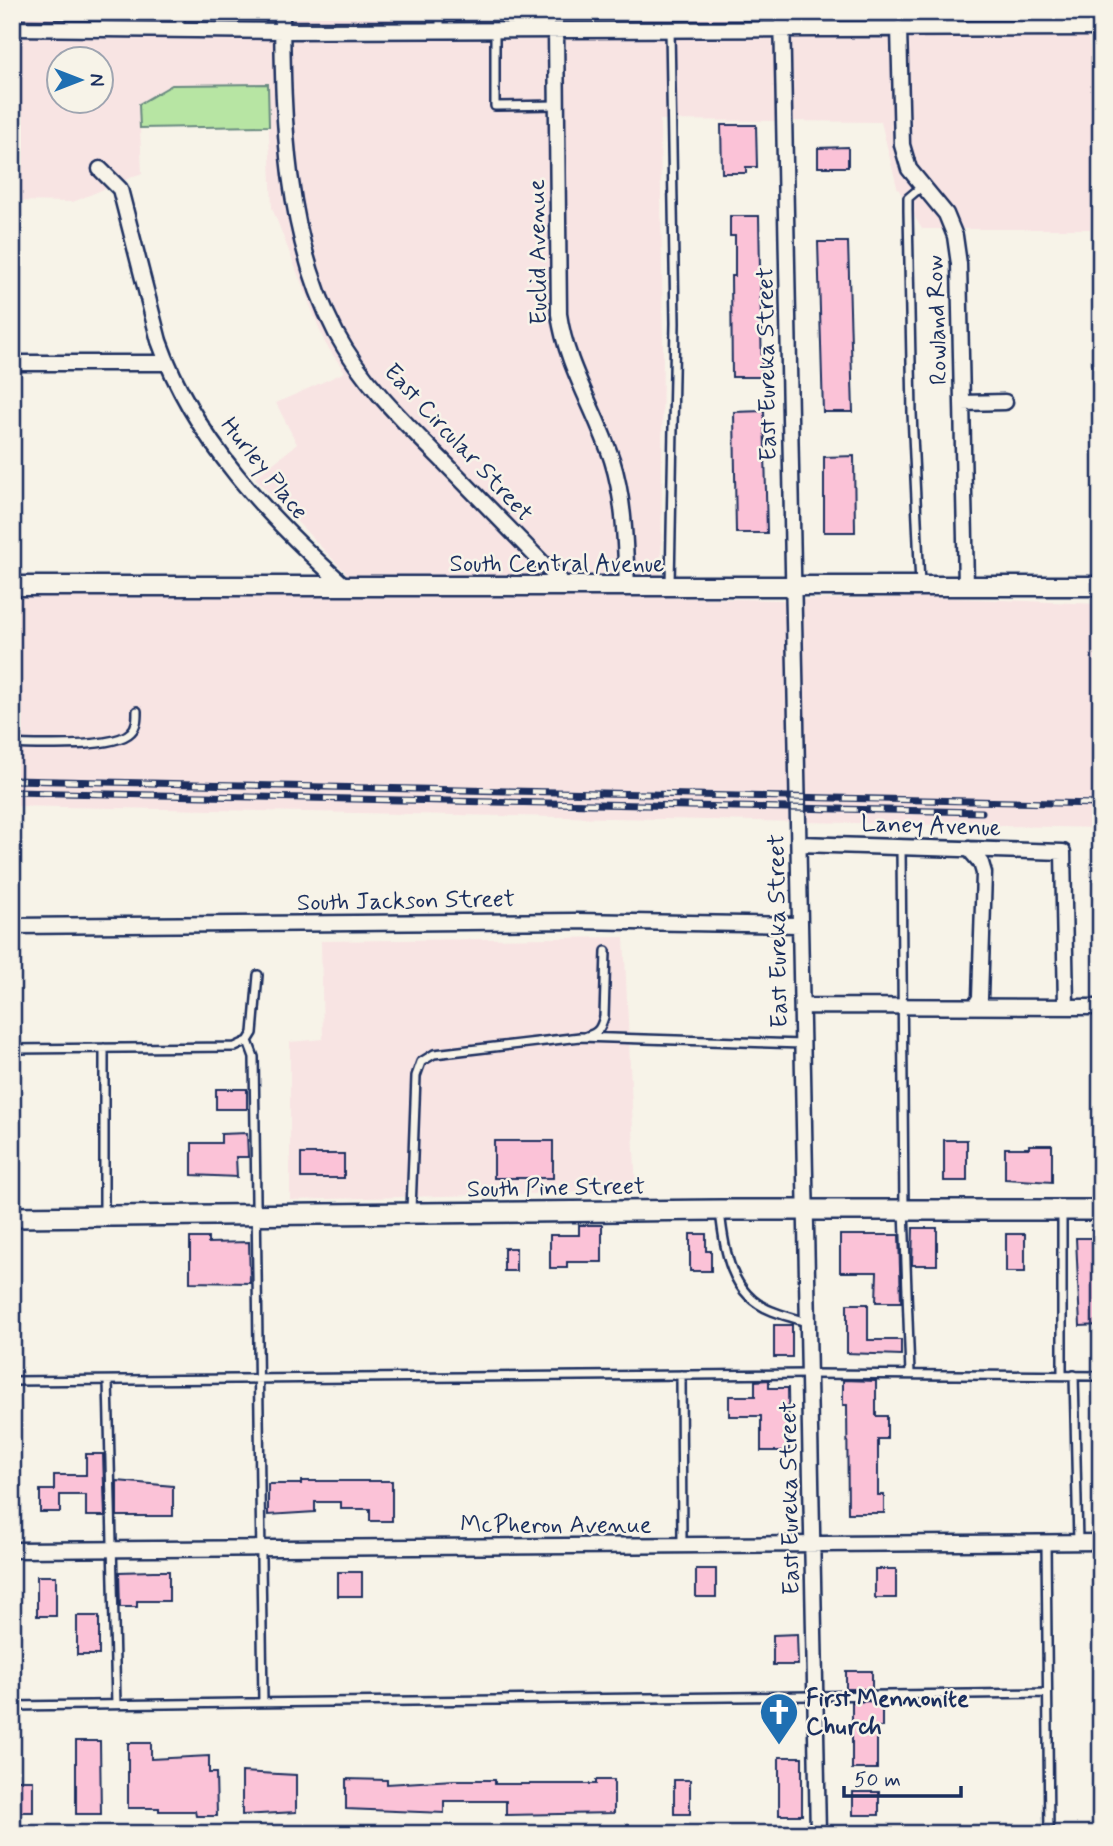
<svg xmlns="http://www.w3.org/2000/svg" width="1113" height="1846" font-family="Mynerve,sans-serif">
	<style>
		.built { fill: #f8e4e3; fill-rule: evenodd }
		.green { fill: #b7e5a3; stroke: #698a80; stroke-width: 2 }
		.building { fill: #fbc2d7; stroke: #1b2f5e; stroke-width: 2 }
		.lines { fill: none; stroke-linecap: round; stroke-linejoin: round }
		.service-casing { stroke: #1b2f5e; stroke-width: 12 }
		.minor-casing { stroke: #1b2f5e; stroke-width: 19 }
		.tertiary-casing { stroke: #1b2f5e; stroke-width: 23 }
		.secondary-casing { stroke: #1b2f5e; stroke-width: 24 }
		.path { stroke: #1b2f5e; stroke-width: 2.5; stroke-dasharray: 5 5; stroke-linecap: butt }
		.service { stroke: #f7f3e8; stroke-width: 7 }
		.minor { stroke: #f7f3e8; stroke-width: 14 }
		.tertiary { stroke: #f7f3e8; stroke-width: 18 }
		.secondary { stroke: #f7f3e8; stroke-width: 19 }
		.rail-casing { stroke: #1b2f5e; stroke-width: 7 }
		.rail { stroke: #f7f3e8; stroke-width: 4.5; stroke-dasharray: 13; stroke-linecap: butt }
		.labels { text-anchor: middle; stroke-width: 5; stroke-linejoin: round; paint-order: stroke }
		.street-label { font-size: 24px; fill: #1b2f5e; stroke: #f7f3e8 }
		.poi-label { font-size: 24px; font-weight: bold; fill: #1b2f5e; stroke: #f7f3e8; text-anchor: start }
	</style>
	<rect width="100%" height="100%" fill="#f7f3e8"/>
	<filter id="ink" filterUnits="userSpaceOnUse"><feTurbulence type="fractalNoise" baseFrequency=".0143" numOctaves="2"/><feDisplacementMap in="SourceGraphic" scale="14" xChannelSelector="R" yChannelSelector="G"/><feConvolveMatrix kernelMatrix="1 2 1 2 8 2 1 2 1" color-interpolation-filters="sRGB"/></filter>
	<g filter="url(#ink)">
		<!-- built -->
		<path class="built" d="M 12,12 L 1083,12 L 1095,72 L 1090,229 L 922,229 L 897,187 L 881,122 L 660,120 L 663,342 L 661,597 L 782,600 L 929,597 L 1099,604 L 1101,828 L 12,806 L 12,586 L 347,574 L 255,478 L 297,444 L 276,403 L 345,372 L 325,343 L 272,208 L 267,84 L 139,104 L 142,173 L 73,202 L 12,201 ZM 60,60 L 102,60 L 102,102 L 60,102 Z
			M 624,937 L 636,1191 L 290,1200 L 290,1042 L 323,1039 L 321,941 Z"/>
		<!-- green -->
		<path class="green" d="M 268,84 L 269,126 L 140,128 L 139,104 L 172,85 Z"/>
		<!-- building -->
		<path class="building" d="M 721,125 L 756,125 L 757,167 L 746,167 L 746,173 L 722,173 Z
			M 848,147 L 848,167 L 818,167 L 818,148 Z
			M 730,216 L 759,216 L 762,377 L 732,377 L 731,276 L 735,276 L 735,236 L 730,236 Z
			M 818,242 L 848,242 L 853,412 L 823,412 Z
			M 764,411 L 767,533 L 736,533 L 734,412 Z
			M 854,456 L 855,532 L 824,532 L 824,457 Z
			M 216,1089 L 247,1089 L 247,1109 L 216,1109 Z
			M 247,1133 L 248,1157 L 236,1157 L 237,1177 L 192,1175 L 192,1143 L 221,1143 L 221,1134 Z
			M 944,1140 L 967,1140 L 967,1181 L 944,1181 Z
			M 494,1141 L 553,1141 L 553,1178 L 494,1178 Z
			M 1029,1145 L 1052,1145 L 1052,1182 L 1005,1179 L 1005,1148 L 1029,1148 Z
			M 301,1154 L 344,1154 L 344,1178 L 301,1178 Z
			M 579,1225 L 602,1225 L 602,1262 L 567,1262 L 567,1268 L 550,1268 L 550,1235 L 579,1235 Z
			M 913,1228 L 937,1228 L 937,1265 L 912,1265 Z
			M 690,1234 L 706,1234 L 706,1251 L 711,1251 L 711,1271 L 690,1271 Z
			M 1006,1234 L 1025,1234 L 1025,1272 L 1006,1272 Z
			M 840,1235 L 899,1235 L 901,1302 L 876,1302 L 877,1272 L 840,1272 Z
			M 190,1238 L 208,1238 L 208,1243 L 249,1242 L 250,1283 L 190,1282 Z
			M 1076,1238 L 1096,1238 L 1101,1325 L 1080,1326 Z
			M 504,1248 L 516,1248 L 516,1271 L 504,1271 Z
			M 847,1304 L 868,1304 L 868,1340 L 901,1340 L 901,1355 L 847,1353 Z
			M 774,1325 L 792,1325 L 792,1357 L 774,1357 Z
			M 769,1380 L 769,1388 L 788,1388 L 789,1451 L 761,1451 L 761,1416 L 729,1416 L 729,1396 L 755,1396 L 755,1381 Z
			M 843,1380 L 876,1381 L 876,1416 L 887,1416 L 887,1439 L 878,1439 L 878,1495 L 884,1495 L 884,1513 L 848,1513 L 847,1405 L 843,1405 Z
			M 86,1454 L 103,1454 L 105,1516 L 86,1516 L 86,1495 L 60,1495 L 60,1512 L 40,1512 L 40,1490 L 54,1490 L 54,1475 L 86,1475 Z
			M 117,1481 L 173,1486 L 173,1516 L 117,1516 Z
			M 301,1481 L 392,1481 L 392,1521 L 370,1521 L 370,1509 L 341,1509 L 341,1502 L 315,1502 L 315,1512 L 268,1515 L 268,1484 L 301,1484 Z
			M 696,1569 L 716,1569 L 716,1597 L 696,1597 Z
			M 875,1569 L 896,1569 L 896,1598 L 875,1598 Z
			M 153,1571 L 169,1571 L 169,1601 L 137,1601 L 137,1607 L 120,1607 L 119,1572 Z
			M 338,1572 L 362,1572 L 362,1596 L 338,1596 Z
			M 37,1576 L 56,1576 L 56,1616 L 37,1616 Z
			M 77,1616 L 99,1616 L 99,1655 L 77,1655 Z
			M 797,1634 L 798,1665 L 773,1665 L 773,1635 Z
			M 846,1671 L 872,1671 L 872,1689 L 846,1689 Z
			M 872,1701 L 872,1704 L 882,1704 L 882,1727 L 877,1727 L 877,1769 L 852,1769 L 852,1702 Z
			M 76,1741 L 100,1741 L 101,1814 L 76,1814 Z
			M 128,1743 L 151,1743 L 151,1759 L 209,1756 L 209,1773 L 216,1773 L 217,1816 L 196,1816 L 195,1811 L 159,1811 L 159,1808 L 128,1808 Z
			M 779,1757 L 802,1757 L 802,1815 L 779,1815 Z
			M 242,1772 L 296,1775 L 296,1812 L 242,1815 Z
			M 346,1779 L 387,1780 L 387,1784 L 454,1780 L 495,1780 L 495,1784 L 596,1784 L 596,1780 L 614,1780 L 614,1813 L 506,1815 L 506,1801 L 444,1801 L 444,1813 L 346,1809 Z
			M 12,1780 L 33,1780 L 33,1812 L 12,1812 Z
			M 674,1780 L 690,1780 L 690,1814 L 674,1814 Z
			M 853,1792 L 879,1792 L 879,1815 L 853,1815 Z"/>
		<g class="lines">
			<!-- service casing -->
			<g class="service-casing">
				<path id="service" d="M 180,29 L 180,12
					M 538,29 L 538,12
					M 440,30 L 440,12
					M 495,30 L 495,106 L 557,105
					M 670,584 L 675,323 L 670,29
					M 920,585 L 912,413 L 908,211 L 908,198 L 921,187
					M 12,744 C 37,745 115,749 131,732 C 137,726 137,719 137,711
					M 901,847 L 904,1209 L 910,1374
					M 587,1036 C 599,1033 601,1027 604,1017 L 606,951
					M 248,1041 L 254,1057 L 263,1703
					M 104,1048 L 104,1215
					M 12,1049 L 235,1047 L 248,1041 L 253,1033 L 258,975
					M 411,1210 L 416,1076 L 421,1062 L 434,1054 L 580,1037 L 802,1044
					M 720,1211 C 724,1249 730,1295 772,1311 C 784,1316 796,1318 808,1323
					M 1062,1211 L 1062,1375
					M 681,1375 L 682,1545
					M 1074,1375 L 1078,1543
					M 12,1381 L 809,1374 L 1101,1376
					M 108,1381 L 116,1704
					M 1046,1543 L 1049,1834
					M 12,1706 L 1047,1693"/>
			</g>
			<!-- minor casing -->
			<g class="minor-casing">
				<path id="minor" d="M 282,12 C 283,121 285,234 336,333 C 363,383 405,423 444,462 C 485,504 526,546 566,587
					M 782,12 L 818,1834
					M 12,28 L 283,31 L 1101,28
					M 899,28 L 902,145 L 909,169 L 946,214 L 955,236 L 959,264 L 966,585
					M 556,30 L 559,314 C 566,366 596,410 612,460 C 625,501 625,545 627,587
					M 100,169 L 120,189 L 159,341 C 194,440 269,518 346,587
					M 12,363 L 167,363
					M 962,403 L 1005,402
					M 799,844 L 1063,852 L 1066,1006
					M 969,849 L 981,863 L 984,873 L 980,998 L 975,1006
					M 12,926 L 576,921 L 800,925
					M 802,1006 L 1101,1007
					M 12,1550 L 1101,1542"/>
			</g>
			<!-- tertiary casing -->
			<g class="tertiary-casing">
				<path id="tertiary" d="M 12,586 L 1101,586"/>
			</g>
			<!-- secondary casing -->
			<g class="secondary-casing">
				<path id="secondary" d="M 12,1217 L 720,1210 L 1101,1210"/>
			</g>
			<!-- path -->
			<path class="path" d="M 1101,433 L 1101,519"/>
			<!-- service -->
			<use href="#service" class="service"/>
			<!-- minor -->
			<use href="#minor" class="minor"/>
			<!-- tertiary -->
			<use href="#tertiary" class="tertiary"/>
			<!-- secondary -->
			<use href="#secondary" class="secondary"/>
			<!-- rail casing -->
			<g class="rail-casing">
				<path id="rail" d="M 12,780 L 1101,804
					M 12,792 L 982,812"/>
			</g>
			<!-- rail -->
			<use href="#rail" class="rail"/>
		</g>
	</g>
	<!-- icons -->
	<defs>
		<g id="church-pin" transform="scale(2.0125)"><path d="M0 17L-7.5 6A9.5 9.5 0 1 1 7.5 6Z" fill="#1f6fb2" stroke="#f7f3e8"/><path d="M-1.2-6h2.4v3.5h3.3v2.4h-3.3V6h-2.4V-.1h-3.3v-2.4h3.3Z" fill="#fff"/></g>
	</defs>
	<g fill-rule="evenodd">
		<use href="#church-pin" x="779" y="1712"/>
	</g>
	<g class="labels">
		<!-- street labels -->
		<g class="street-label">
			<text transform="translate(537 252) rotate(-91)" y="8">Euclid Avenue</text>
			<text transform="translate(936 320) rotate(-92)" y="8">Rowland Row</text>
			<text transform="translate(766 364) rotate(-91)" y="8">East Eureka Street</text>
			<text transform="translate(459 442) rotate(47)" y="8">East Circular Street</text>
			<text transform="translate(265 468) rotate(51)" y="8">Hurley Place</text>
			<text x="557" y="571">South Central Avenue</text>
			<text transform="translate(931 825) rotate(2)" y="8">Laney Avenue</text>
			<text transform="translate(406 900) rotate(-1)" y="8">South Jackson Street</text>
			<text transform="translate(777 931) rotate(-91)" y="8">East Eureka Street</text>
			<text transform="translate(556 1187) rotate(-1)" y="8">South Pine Street</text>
			<text transform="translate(789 1498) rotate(-91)" y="8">East Eureka Street</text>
			<text x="556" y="1532">McPheron Avenue</text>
		</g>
		<!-- poi labels -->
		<g class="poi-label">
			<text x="806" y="1706">First Mennonite<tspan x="806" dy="28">Church</tspan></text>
		</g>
	</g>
	<!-- margin -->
	<rect width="1113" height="1846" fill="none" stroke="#f7f3e8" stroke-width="42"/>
	<rect x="21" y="21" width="1071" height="1804" fill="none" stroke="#1b2f5e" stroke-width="2.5" filter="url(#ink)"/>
	<!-- north arrow -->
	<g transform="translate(80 80) rotate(90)"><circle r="33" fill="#f7f3e8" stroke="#9fa5b1" stroke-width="2"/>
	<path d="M0-5L12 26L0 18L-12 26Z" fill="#1f6fb2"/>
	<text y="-10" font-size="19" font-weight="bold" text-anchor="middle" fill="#1b2f5e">N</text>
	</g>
	<!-- scale -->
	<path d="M844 1786v10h117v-10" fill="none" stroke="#1b2f5e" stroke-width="3.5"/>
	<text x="854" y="1786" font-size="21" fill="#1b2f5e" stroke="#f7f3e8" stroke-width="5" paint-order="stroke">50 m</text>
</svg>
